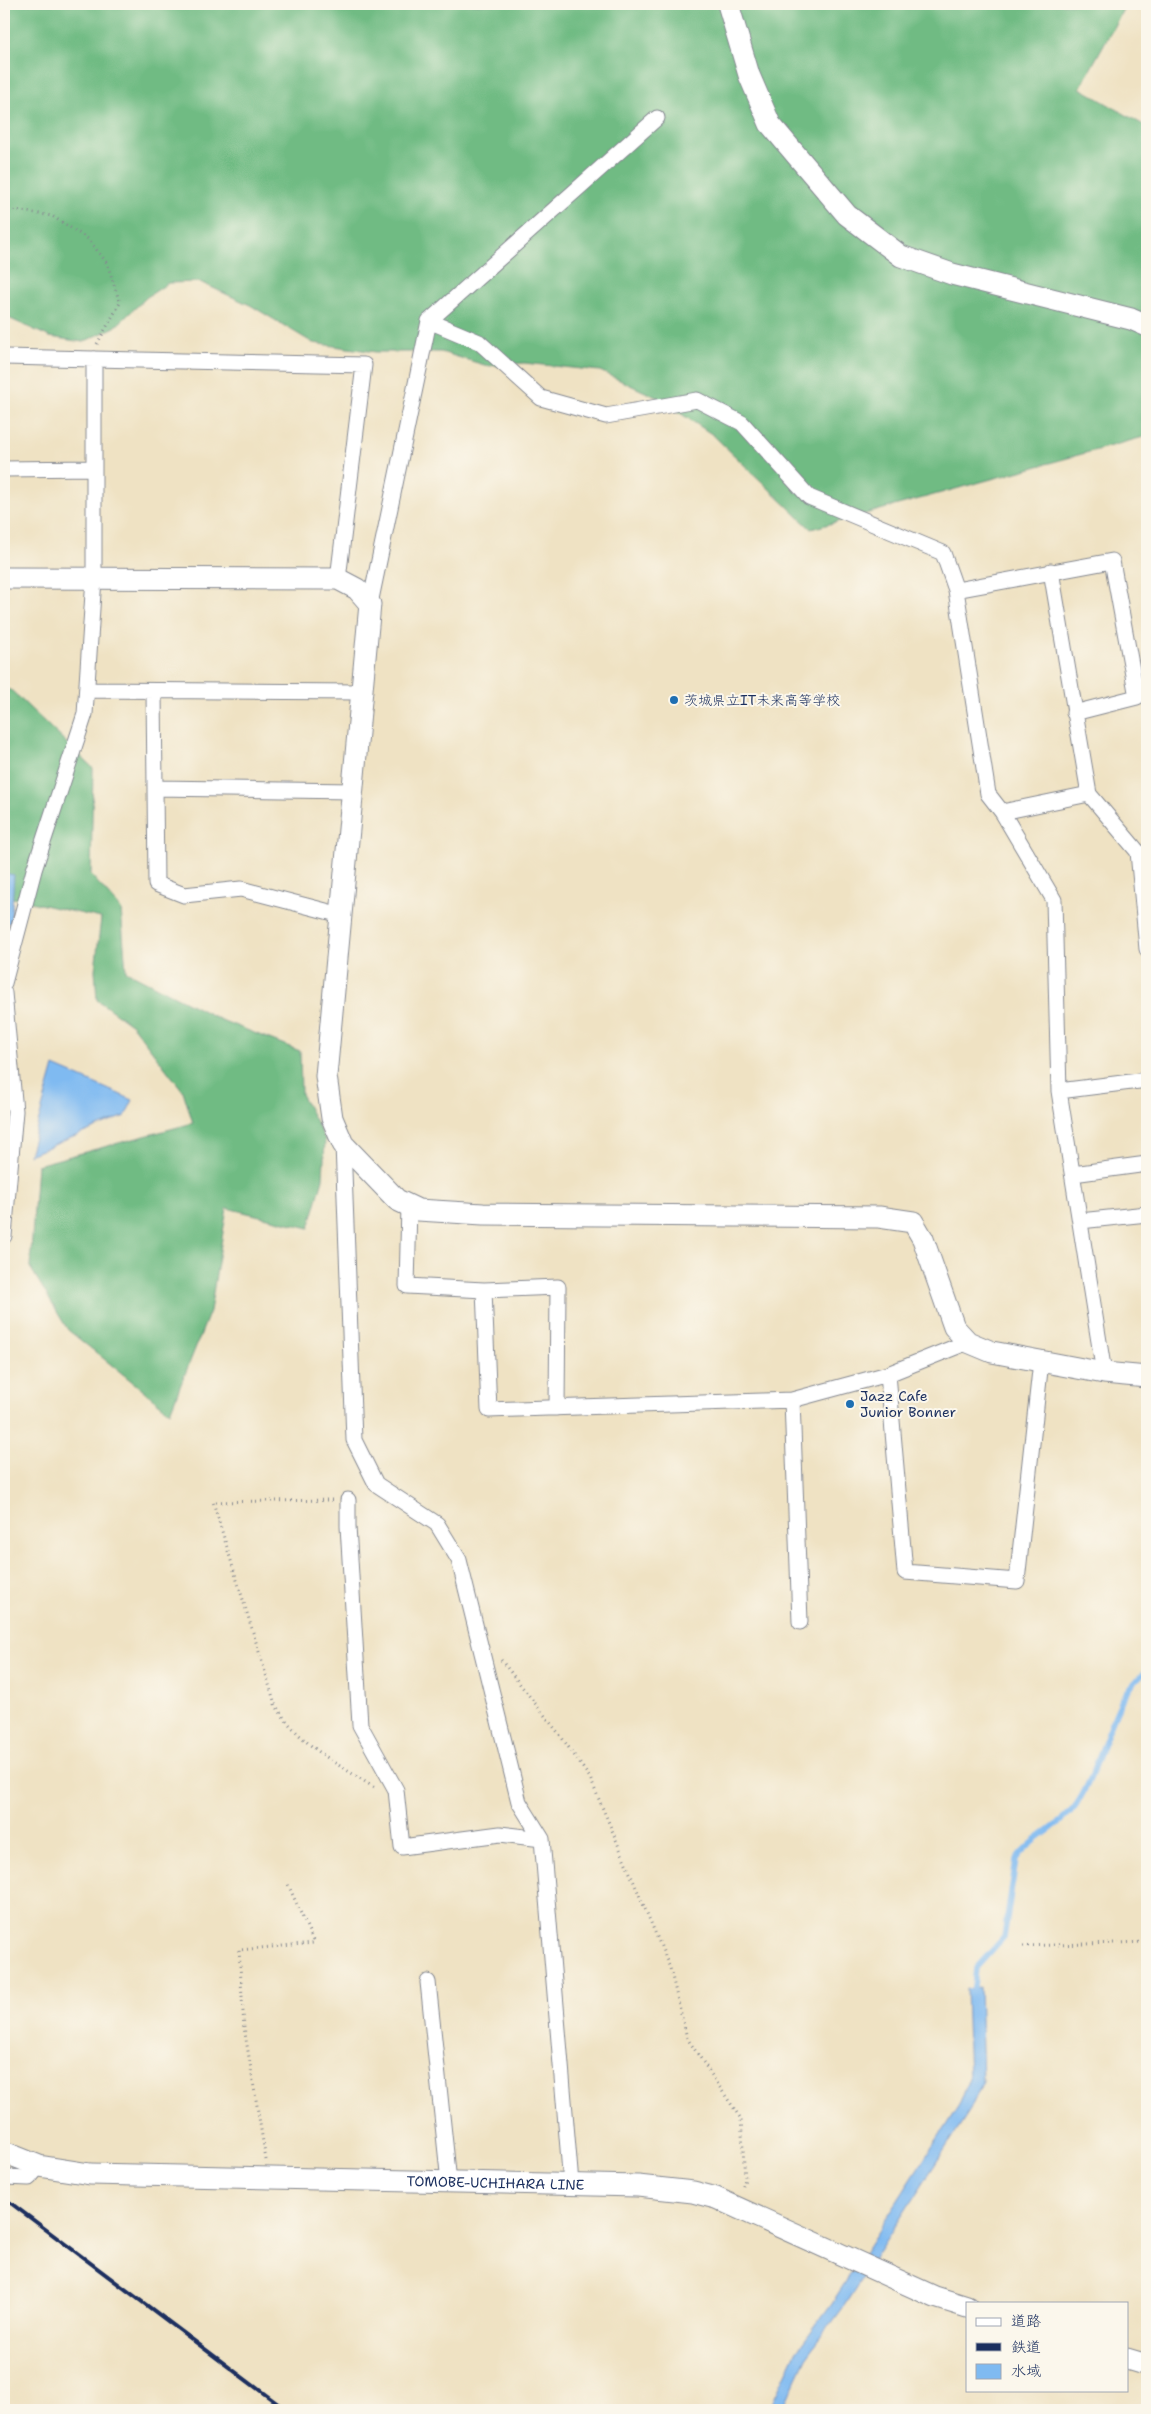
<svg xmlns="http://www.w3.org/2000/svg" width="1151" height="2414" font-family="'Shantell Sans','Klee One',sans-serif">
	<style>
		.forest { fill: #70bb83; stroke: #467570 }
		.water { fill: #7fbaf1; stroke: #4d74a8 }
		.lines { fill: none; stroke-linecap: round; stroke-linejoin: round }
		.stream { stroke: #7fbaf1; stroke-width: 5.5 }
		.street-casing { stroke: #858890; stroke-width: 17 }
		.secondary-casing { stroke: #858890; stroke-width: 23 }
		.path { stroke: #858890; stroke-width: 3; stroke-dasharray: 1 4; stroke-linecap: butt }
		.street { stroke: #fff; stroke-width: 15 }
		.secondary { stroke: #fff; stroke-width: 21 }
		.rail { stroke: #1b2f5e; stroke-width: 4 }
		.poi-dot { fill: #1f6fb2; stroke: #fbf7ec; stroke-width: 2 }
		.labels { text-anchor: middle; stroke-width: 4; stroke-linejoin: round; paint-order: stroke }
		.poi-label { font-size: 14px; fill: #1b2f5e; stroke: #fbf7ec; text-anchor: start }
		.street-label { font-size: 14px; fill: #1b2f5e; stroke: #fbf7ec }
	</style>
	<rect width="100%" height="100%" fill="#fbf7ec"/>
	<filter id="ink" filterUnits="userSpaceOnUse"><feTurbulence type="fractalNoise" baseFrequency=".02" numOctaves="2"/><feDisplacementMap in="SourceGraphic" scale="10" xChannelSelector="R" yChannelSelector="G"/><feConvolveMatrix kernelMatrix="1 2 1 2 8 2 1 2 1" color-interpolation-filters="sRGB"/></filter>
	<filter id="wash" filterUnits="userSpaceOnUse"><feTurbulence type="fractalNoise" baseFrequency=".0096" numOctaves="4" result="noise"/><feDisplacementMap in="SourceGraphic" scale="20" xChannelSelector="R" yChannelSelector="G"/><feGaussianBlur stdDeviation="1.12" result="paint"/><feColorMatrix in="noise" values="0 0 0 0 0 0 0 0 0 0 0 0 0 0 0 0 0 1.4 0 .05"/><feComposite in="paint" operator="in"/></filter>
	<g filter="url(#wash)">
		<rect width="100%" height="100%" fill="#efe2c3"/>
		<!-- forest -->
		<path class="forest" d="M 4,4 L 1126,4 L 1080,88 L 1147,127 L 1147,436 L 811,529 L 713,435 L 656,397 L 600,371 L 524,363 L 488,366 L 441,352 L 376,352 L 313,343 L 250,305 L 200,282 L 168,283 L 147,297 L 115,327 L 83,342 L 50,337 L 4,316 Z
			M 4,689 L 11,690 L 93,768 L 91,875 L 121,909 L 126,971 L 221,1020 L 300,1051 L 301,1094 L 325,1139 L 323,1179 L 309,1228 L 227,1208 L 210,1311 L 170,1412 L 68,1330 L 30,1267 L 37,1165 L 193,1123 L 183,1091 L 132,1025 L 97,1000 L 95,970 L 101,918 L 4,896 Z"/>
		<!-- water -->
		<path class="water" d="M 4,873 L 14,875 L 11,922 L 4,925 Z
			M 54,1066 L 133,1100 L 125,1116 L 29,1155 Z
			M 980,1987 L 983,2081 L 970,2110 L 842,2309 L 806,2358 L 782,2410 L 769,2410 L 796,2352 L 832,2303 L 959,2105 L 969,2079 L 966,1989 Z"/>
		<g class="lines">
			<!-- stream -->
			<path class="stream" d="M 973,1995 L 976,1968 L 1004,1937 L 1016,1860 C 1032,1837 1062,1827 1078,1802 C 1096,1773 1104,1738 1119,1706 C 1125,1692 1136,1681 1147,1670"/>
		</g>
	</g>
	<g filter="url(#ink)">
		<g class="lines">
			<!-- street casing -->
			<g class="street-casing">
				<path id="street" d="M 429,321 L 479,342 L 541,398 L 606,416 L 697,400 L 742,423 L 809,497 L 943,553 L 956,590 L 988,794 L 1002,812 L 1054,900 L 1059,1091 L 1104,1373
					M 4,357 L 364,365 L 338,579
					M 4,469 L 94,468
					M 1051,571 L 1089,794 L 1138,852 L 1147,949
					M 956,590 L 1112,561 L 1137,697 L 1074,713
					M 370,604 L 429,321 L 657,118
					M 87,690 L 362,692
					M 154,691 L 156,884 L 184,895 L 241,889 L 341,915
					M 155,788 L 353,791
					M 1002,812 L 1089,794
					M 4,983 L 34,870 L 85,714 L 94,578 L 94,359
					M 4,993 L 15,1111 L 4,1236
					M 1059,1091 L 1147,1080
					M 343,1144 L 354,1440 L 376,1484 L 437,1524 L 459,1560 L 519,1802 L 542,1839 L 571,2184
					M 1073,1174 L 1147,1164
					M 409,1206 L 407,1286 L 484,1290 L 558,1287 L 557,1408
					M 1080,1221 L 1147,1214
					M 484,1290 L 489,1410 L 792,1400 L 888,1374 L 968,1342
					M 888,1374 L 905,1572 L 1017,1581 L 1041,1361
					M 792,1400 L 800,1622
					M 348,1500 L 348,1526 L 360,1725 L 396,1790 L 402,1847 L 500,1834 L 542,1839
					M 428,1982 L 449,2182
					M 4,2177 L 29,2178 L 39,2166"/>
			</g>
			<!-- secondary casing -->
			<g class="secondary-casing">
				<g id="secondary">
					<path d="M 728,4 L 749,75 L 770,124 L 847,215 L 901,256 L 952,274 L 1131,319 L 1147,326"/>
					<path d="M 4,578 L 338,579 L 357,589 L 370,604 L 326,1076 L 332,1118 L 343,1144 L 397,1200 L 418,1210 L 483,1214 L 879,1217 L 913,1222 L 923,1239 L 954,1327 L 968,1342 L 992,1352 L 1104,1373 L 1147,1377"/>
					<path id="s1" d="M 4,2152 L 39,2166 L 90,2174 L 638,2186 L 693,2192 L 716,2198 L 935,2297 L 967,2307"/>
					<path d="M 1127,2359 L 1147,2365"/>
				</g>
			</g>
			<!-- path -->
			<path class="path" d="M 4,208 L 52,216 L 88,239 L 107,263 L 120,303 L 97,344
				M 332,1500 L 213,1502 L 275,1704 C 300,1746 335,1762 375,1788
				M 501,1660 L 560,1735 L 590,1778 L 670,1968 L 687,2038 L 741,2119 L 745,2179 L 742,2189
				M 1023,1946 L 1147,1942
				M 266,2160 L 244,2027 L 239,1950 L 314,1943 L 287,1882"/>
			<!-- street -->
			<use href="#street" class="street"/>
			<!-- secondary -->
			<use href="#secondary" class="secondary"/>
			<!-- rail -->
			<path class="rail" d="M 4,2198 L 286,2410"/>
		</g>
	</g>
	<!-- markers -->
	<g class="poi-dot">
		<circle cx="674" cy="700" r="5"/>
		<circle cx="850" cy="1404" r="5"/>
	</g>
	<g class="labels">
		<!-- poi labels -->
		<g class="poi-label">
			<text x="684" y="705">茨城県立IT未来高等学校</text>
			<text x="860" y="1401">Jazz Cafe<tspan x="860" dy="16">Junior Bonner</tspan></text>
		</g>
		<!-- street labels -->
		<g class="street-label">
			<text dy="5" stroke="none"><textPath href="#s1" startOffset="495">TOMOBE-UCHIHARA LINE</textPath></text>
		</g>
	</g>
	<!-- margin -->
	<rect width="1151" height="2414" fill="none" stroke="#fbf7ec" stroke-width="20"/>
	<!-- legend -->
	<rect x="966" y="2302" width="162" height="90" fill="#fbf7ec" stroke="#a1a7b3"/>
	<rect x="976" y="2318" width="25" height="8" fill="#ffffff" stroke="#a1a7b3"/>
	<text x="1011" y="2326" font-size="15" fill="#1b2f5e">道路</text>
	<rect x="976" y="2343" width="25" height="8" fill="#1b2f5e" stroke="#a1a7b3"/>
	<text x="1011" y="2352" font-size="15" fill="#1b2f5e">鉄道</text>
	<rect x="976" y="2364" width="25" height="15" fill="#7fbaf1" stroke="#a1a7b3"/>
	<text x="1011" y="2376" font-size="15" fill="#1b2f5e">水域</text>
</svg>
